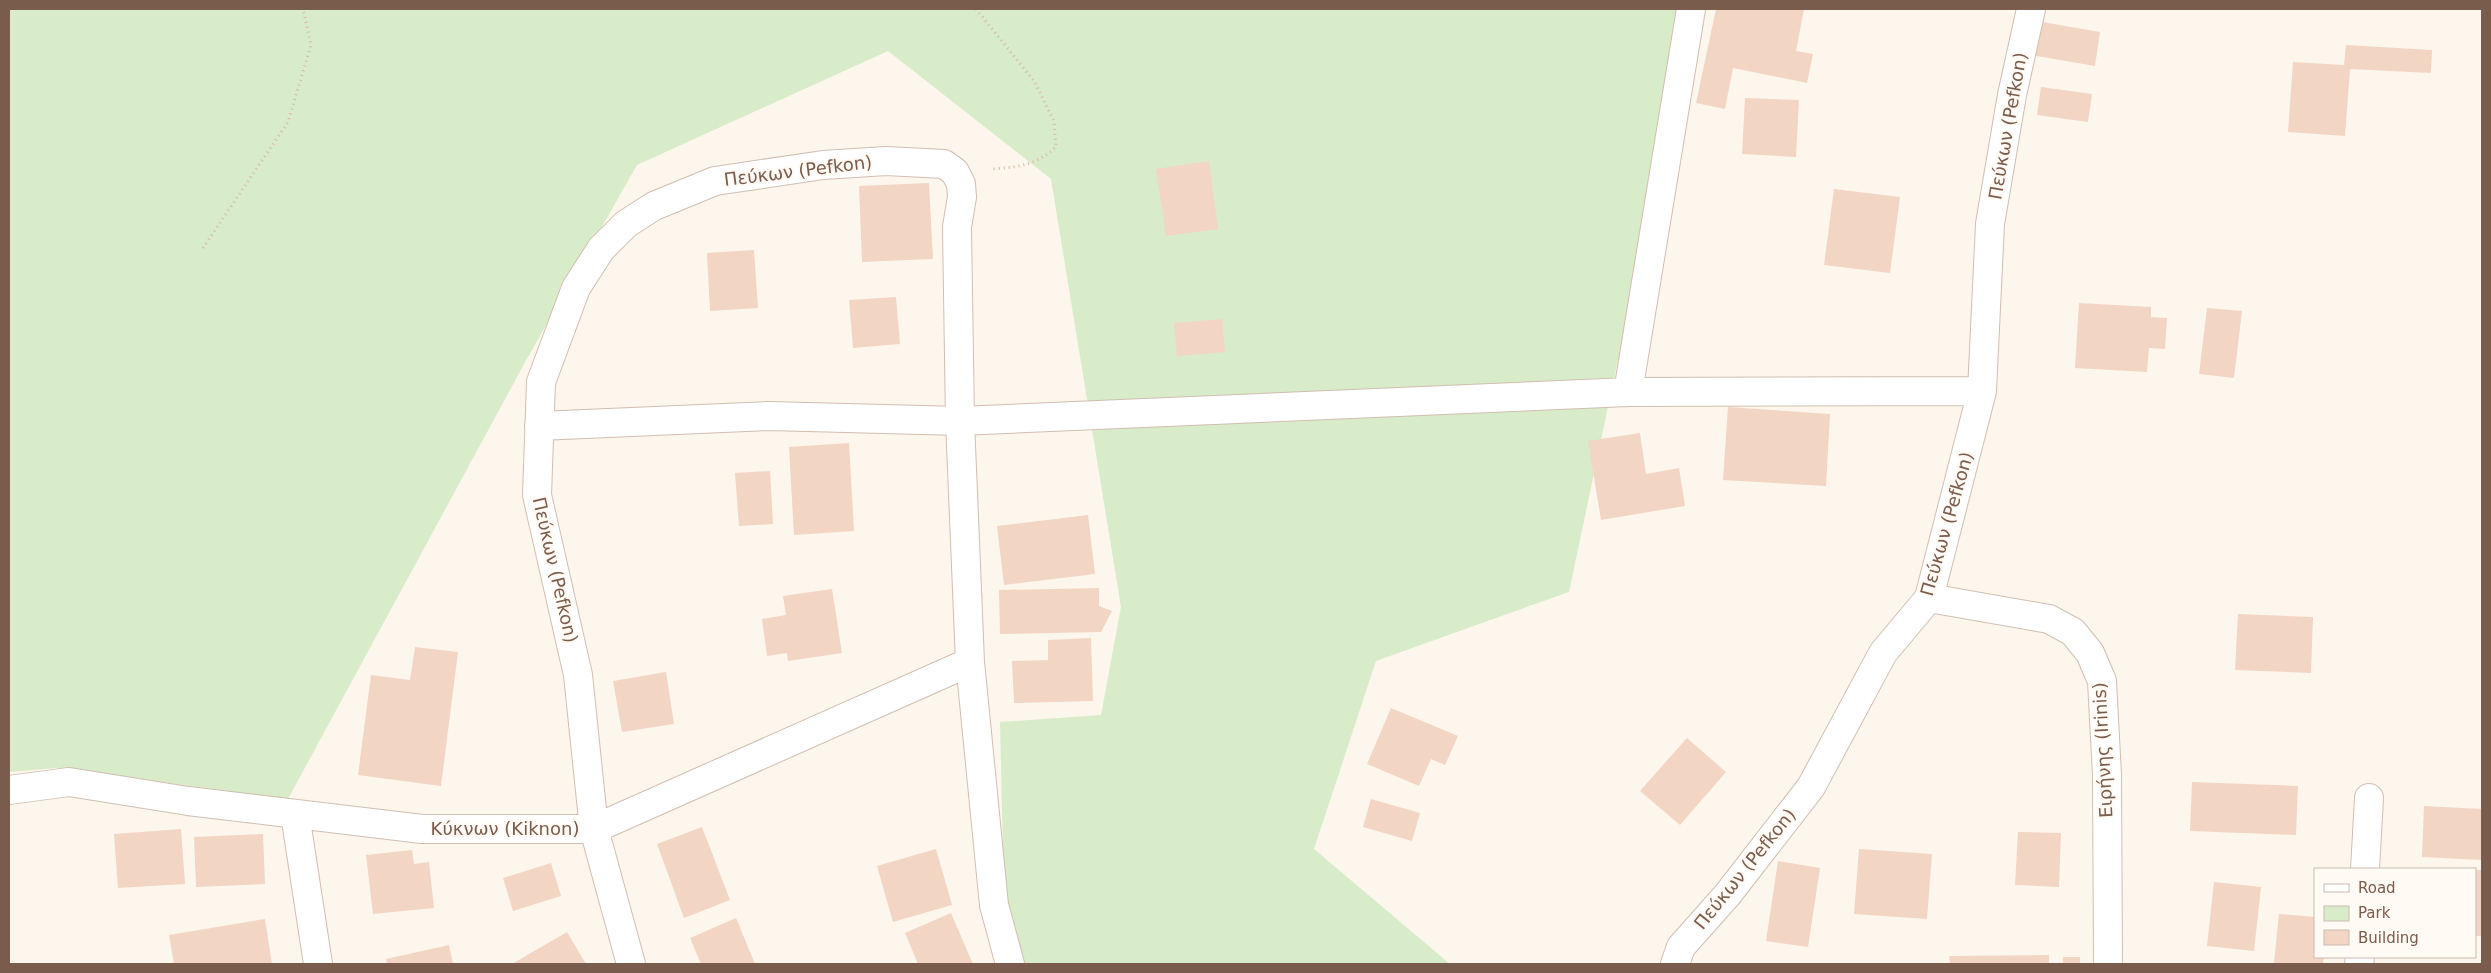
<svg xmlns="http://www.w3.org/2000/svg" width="2491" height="973" font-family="'DejaVu Sans',sans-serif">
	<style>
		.green { fill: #d8ecc9 }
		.building { fill: #f3d5c3 }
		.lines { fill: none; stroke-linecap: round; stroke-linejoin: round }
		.minor-casing { stroke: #d1beb0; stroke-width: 30 }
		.path { stroke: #d9b8a5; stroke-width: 3; stroke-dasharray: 1 4; stroke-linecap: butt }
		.minor { stroke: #fff; stroke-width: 28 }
		.labels { text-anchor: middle; stroke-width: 4.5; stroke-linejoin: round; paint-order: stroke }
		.street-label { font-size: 18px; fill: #7a5c4d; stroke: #fffaf3 }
	</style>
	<rect width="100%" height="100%" fill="#fdf6ec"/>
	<!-- green -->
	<path class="green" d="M 9,9 L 1683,9 L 1621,345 L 1569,592 L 1376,661 L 1314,849 L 1450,964 L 1017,964 L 1005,940 L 1000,722 L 1101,715 L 1121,607 L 1051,179 L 888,51 L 637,165 L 523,366 L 288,799 L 56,768 L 9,772 Z"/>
	<!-- building -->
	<path class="building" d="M 1716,9 L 1804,9 L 1796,51 L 1813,54 L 1807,83 L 1733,68 L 1725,109 L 1696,103 Z
		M 2030,20 L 2100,32 L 2095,66 L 2024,54 Z
		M 2346,45 L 2432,50 L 2431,73 L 2350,69 L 2345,136 L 2288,132 L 2293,62 L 2344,65 Z
		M 2041,87 L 2092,94 L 2088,122 L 2037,115 Z
		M 1745,98 L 1799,100 L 1796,157 L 1742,154 Z
		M 1209,161 L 1218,229 L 1166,236 L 1156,169 Z
		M 929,183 L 933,259 L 862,262 L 859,186 Z
		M 1834,189 L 1900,197 L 1890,273 L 1824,265 Z
		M 754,250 L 758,308 L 710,311 L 707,253 Z
		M 896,297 L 900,344 L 853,348 L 849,300 Z
		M 2079,303 L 2151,307 L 2151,317 L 2167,318 L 2165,349 L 2149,348 L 2147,372 L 2075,368 Z
		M 2207,308 L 2242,311 L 2234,378 L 2199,374 Z
		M 1222,319 L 1225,352 L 1177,356 L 1174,323 Z
		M 1728,407 L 1830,414 L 1826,486 L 1723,480 Z
		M 1640,433 L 1646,474 L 1679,468 L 1685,506 L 1601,520 L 1588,441 Z
		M 849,443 L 854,531 L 794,535 L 789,447 Z
		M 770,471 L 773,524 L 739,526 L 735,473 Z
		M 1088,515 L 1095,574 L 1004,585 L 997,526 Z
		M 1099,588 L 1099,606 L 1112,611 L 1101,632 L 1000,634 L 999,590 Z
		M 832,589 L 842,653 L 788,661 L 787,653 L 767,656 L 762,619 L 786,615 L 783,596 Z
		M 2238,614 L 2313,617 L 2311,673 L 2235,670 Z
		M 1091,638 L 1093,701 L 1014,703 L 1012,661 L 1048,660 L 1048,640 Z
		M 415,647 L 458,652 L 441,786 L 358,775 L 371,675 L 410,680 Z
		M 666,672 L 674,724 L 622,732 L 613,681 Z
		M 1391,708 L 1458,736 L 1445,765 L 1431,759 L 1419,786 L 1367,764 Z
		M 1687,738 L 1726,772 L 1680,825 L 1640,791 Z
		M 2192,782 L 2298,786 L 2296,835 L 2190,831 Z
		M 1371,799 L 1420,813 L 1412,841 L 1363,827 Z
		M 2424,806 L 2482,809 L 2482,860 L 2422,857 Z
		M 702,827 L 730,900 L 684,918 L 657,844 Z
		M 181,829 L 185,884 L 118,888 L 114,834 Z
		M 2018,832 L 2061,833 L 2059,887 L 2015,885 Z
		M 263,834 L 265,884 L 196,887 L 194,837 Z
		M 936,849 L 952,905 L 893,922 L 877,866 Z
		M 1859,849 L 1932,854 L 1927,919 L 1854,914 Z
		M 412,850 L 414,864 L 429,862 L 434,908 L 373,914 L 366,855 Z
		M 1778,861 L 1820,868 L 1808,947 L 1766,941 Z
		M 551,863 L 561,896 L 513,911 L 503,878 Z
		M 2475,870 L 2482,870 L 2482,936 L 2475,936 Z
		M 2214,882 L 2261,887 L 2254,951 L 2207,946 Z
		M 951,913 L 973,964 L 918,964 L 905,933 Z
		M 2279,914 L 2315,917 L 2315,957 L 2324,957 L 2323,964 L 2274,963 Z
		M 736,918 L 755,964 L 701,964 L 690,938 Z
		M 265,919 L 272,964 L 174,964 L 169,935 Z
		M 567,932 L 586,964 L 512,964 Z
		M 449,945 L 453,964 L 387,964 L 386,959 Z
		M 2049,955 L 2049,964 L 1950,964 L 1949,956 Z
		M 2063,957 L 2080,957 L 2080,964 L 2063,964 Z"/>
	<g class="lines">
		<!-- minor casing -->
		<g class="minor-casing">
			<path id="minor" d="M 1628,392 L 1691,9
				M 539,426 L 769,416 L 960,421 L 1628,392 L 1982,391
				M 1929,598 L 2049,619 L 2073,632 L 2090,653 L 2102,681 L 2107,775 L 2108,964
				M 9,790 L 69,782 L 188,801 L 422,829 L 594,829 L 970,662
				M 295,814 L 318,964
				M 2365,869 L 2369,798
				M 631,964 L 594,829 L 578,675 L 537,495 L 541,382 L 576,288 L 601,249 L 626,224 L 654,206 L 715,181 L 823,165 L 886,161 L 944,164 L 955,172 L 961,184 L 962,197 L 957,227 L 960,421 L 970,662 L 994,905 L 1010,964
				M 1675,964 L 1681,947 L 1728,894 L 1811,787 L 1883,653 L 1929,598 L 1982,391 L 1990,224 L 2012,95 L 2031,9
				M 2359,964 L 2360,957"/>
		</g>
		<!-- path -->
		<path class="path" d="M 976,9 L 1034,81 L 1054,121 L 1056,147 C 1036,165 1019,167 993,169
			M 203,248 L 288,122 L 311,45 L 303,9"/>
		<!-- minor -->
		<use href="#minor" class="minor"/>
	</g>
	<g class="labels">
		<!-- street labels -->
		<g class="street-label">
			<text transform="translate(2008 126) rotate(-80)" y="6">Πεύκων (Pefkon)</text>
			<text transform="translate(798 171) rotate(-7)" y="6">Πεύκων (Pefkon)</text>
			<text transform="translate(1947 524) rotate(-74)" y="6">Πεύκων (Pefkon)</text>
			<text transform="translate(555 570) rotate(77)" y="6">Πεύκων (Pefkon)</text>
			<text transform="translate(2103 750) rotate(-93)" y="6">Ειρήνης (Irinis)</text>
			<text x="505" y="835">Κύκνων (Kiknon)</text>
			<text transform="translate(1745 869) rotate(-51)" y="6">Πεύκων (Pefkon)</text>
		</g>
	</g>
	<!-- border -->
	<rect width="2491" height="973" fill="none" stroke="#7a5c4d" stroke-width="20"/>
	<!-- legend -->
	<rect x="2314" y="868" width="162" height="90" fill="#fffaf3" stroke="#cabbb1"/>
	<rect x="2324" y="884" width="25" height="8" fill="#ffffff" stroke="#cabbb1"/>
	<text x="2358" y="893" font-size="15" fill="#7a5c4d">Road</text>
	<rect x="2324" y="906" width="25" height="15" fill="#d8ecc9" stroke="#cabbb1"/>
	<text x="2358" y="918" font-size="15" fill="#7a5c4d">Park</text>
	<rect x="2324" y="930" width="25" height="15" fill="#f3d5c3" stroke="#cabbb1"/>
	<text x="2358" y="943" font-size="15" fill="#7a5c4d">Building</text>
</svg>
